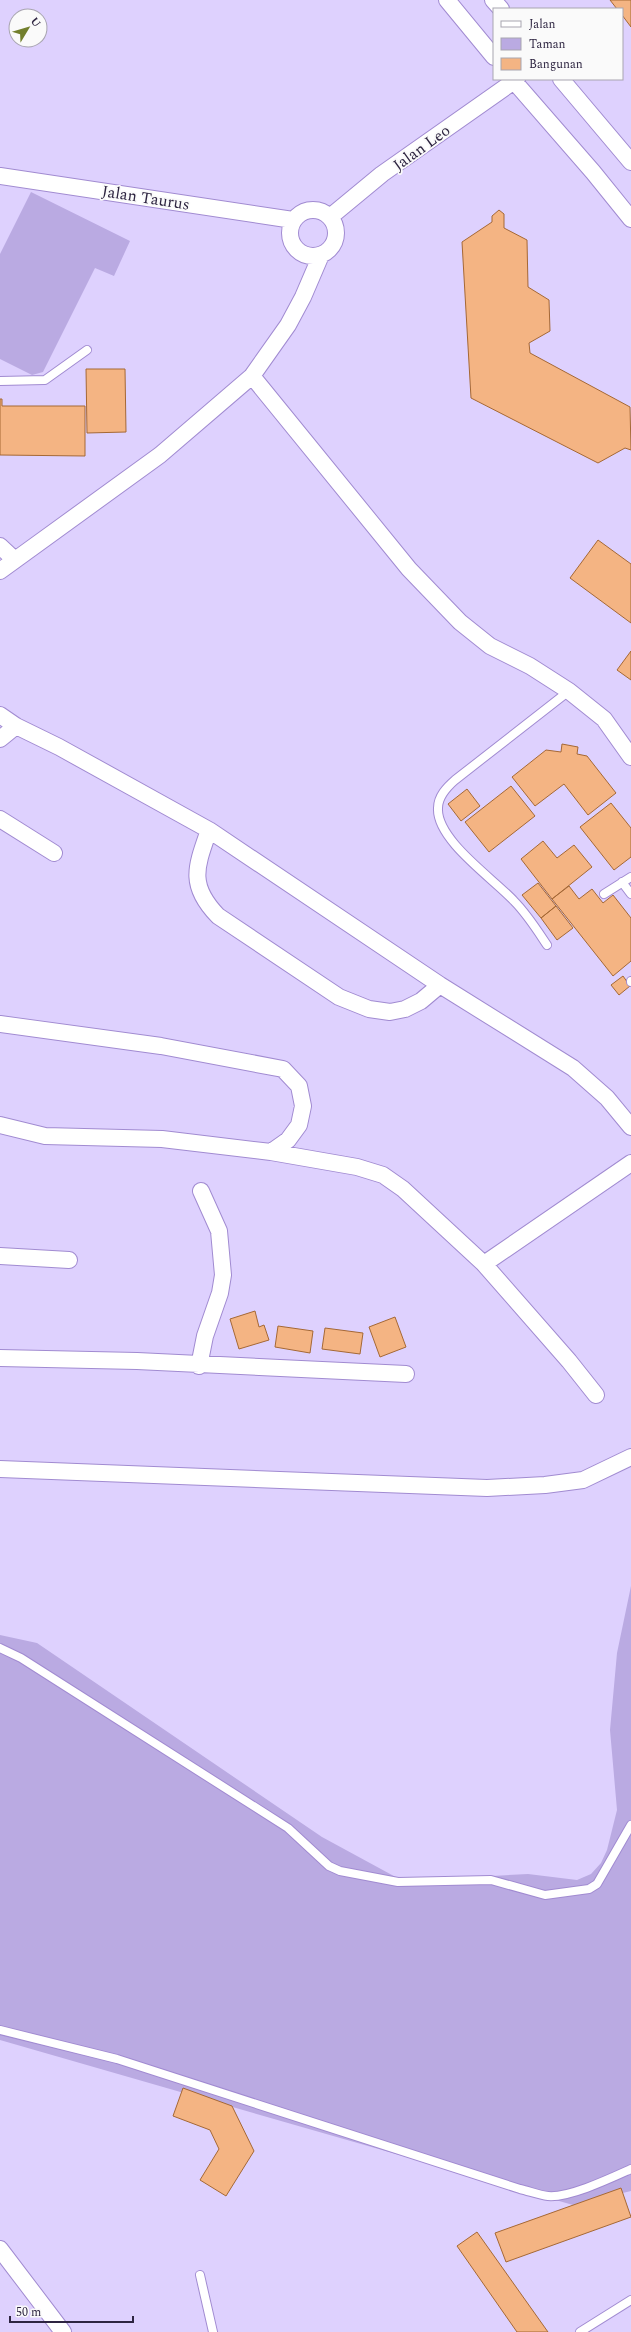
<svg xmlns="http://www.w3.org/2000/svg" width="631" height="2332" font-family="Spectral,serif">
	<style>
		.green { fill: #baaae2 }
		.building { fill: #f4b483; stroke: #a56835 }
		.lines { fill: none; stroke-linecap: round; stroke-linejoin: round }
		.lane-casing { stroke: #a18bd1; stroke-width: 10 }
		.street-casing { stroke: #a18bd1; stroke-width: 18 }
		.lane { stroke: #fff; stroke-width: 8 }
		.street { stroke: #fff; stroke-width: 16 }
		.labels { text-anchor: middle; stroke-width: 3.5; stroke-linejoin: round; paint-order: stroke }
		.street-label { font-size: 16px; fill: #2e2541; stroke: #fafafa }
	</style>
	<rect width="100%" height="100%" fill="#ded1fe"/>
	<!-- green -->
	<path class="green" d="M 31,192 L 130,241 L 114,276 L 95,268 L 43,372 L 32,375 L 0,359 L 0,254 Z
		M 631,1586 L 631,2191 L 573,2205 L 0,2040 L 0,1635 L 37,1643 L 322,1837 L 403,1881 L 528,1874 L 577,1880 L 591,1874 L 601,1863 L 607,1850 L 617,1810 L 610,1730 L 617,1653 Z"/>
	<!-- building -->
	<path class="building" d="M 610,0 L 631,0 L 631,27 L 622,15 L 622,9 L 617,9 Z
		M 499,210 L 504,214 L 504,228 L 527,240 L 528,287 L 549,300 L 550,331 L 529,343 L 530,353 L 630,407 L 631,450 L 625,448 L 598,463 L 471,398 L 462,242 L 492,222 L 492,216 Z
		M 86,369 L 125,369 L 126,432 L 87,433 Z
		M 0,399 L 2,399 L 2,406 L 85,406 L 85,456 L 0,455 Z
		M 598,540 L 631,564 L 631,623 L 570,578 Z
		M 631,651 L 631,680 L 617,670 Z
		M 562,744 L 578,747 L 577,754 L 587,756 L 616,793 L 588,815 L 564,784 L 535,806 L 512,777 L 546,750 L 561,752 Z
		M 511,786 L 535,816 L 489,852 L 465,822 Z
		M 467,789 L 480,806 L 461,821 L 448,804 Z
		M 611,803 L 631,828 L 631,857 L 614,870 L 580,827 Z
		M 543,841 L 557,858 L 574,845 L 592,867 L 552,899 L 521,859 Z
		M 538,883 L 556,906 L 541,918 L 522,895 Z
		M 569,886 L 579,899 L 592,889 L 603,903 L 613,895 L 631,918 L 631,961 L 613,976 L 552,899 Z
		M 556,906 L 573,928 L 557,940 L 541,918 Z
		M 623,976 L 630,986 L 619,995 L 611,985 Z
		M 255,1311 L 259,1327 L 264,1325 L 269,1340 L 239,1349 L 230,1319 Z
		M 395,1317 L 406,1347 L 380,1357 L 369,1327 Z
		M 278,1326 L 313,1331 L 310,1353 L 275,1347 Z
		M 325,1328 L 363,1333 L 360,1354 L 322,1349 Z
		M 183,2088 L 232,2106 L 254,2151 L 226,2196 L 200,2180 L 219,2149 L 210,2130 L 173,2116 Z
		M 621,2188 L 631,2217 L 506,2262 L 495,2233 Z
		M 477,2232 L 548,2332 L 517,2332 L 457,2246 Z"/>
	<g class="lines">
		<!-- lane casing -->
		<g class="lane-casing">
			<path id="lane" d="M 0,381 L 45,380 L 87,350
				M 622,882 L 631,894
				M 604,894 L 631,877
				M 547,945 C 537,930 527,914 514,901 C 494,879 436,840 438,808 C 438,796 447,787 455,780 L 569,691
				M 631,982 L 631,981
				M 0,1648 L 21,1658 L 288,1828 L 329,1866 L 340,1871 L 398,1882 L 491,1880 L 545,1895 L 589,1889 L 597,1884 L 631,1825
				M 0,2030 L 117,2059 L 520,2189 C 529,2191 539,2195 548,2196 C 569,2198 611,2178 631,2169
				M 200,2275 L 213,2332
				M 580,2332 L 631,2300"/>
		</g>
		<!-- street casing -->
		<g class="street-casing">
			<path id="street" d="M 447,0 L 494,57
				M 493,0 L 501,9
				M 512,79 L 593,172 L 631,219
				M 561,79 L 631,162
				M 0,176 L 293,220
				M290 233a23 23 0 1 1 46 0a23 23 0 1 1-46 0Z
				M 330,217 L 382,174 L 517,79
				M 252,376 L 409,569 L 460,622 L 490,646 L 530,666 L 569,691 L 604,719 L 631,757
				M 0,546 L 15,560
				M 0,571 L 160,455 L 252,376 L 288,325 L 303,297 L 321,255
				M 0,715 L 16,726 L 59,747 L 209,830 L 440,985 L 573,1068 L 607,1098 L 631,1127
				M 0,739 L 16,726
				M 0,819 L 54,853
				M 209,830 C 196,867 188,885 218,916 L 339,997 L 369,1009 L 390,1012 L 405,1009 L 421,1001 L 440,985
				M 0,1024 L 161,1046 L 283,1069 L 299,1086 L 303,1106 L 299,1125 L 288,1140 L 271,1152
				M 0,1125 L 45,1136 L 162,1139 L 271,1152 L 357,1167 L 383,1175 L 403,1189 L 484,1264 L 569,1361 L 596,1395
				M 0,1256 L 69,1260
				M 484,1264 L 631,1163
				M 0,1358 L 137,1361 L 406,1374
				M 199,1366 L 205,1336 L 220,1293 L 223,1275 L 219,1231 L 201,1191
				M 0,1469 L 487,1488 L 545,1485 L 583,1480 L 631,1457
				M 0,2249 L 63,2332"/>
		</g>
		<!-- lane -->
		<use href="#lane" class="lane"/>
		<!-- street -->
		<use href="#street" class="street"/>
	</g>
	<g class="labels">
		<!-- street labels -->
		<g class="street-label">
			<text transform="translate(421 147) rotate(-36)" y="6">Jalan Leo</text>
			<text transform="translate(146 197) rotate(9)" y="6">Jalan Taurus</text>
		</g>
	</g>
	<!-- legend -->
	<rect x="493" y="8" width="130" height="72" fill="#fafafa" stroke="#a8a5b0"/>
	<rect x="501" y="21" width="20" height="6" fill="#ffffff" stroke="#a8a5b0"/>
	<text x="529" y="28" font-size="12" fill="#2e2541">Jalan</text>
	<rect x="501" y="38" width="20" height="12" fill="#baaae2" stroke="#a8a5b0"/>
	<text x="529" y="48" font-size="12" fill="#2e2541">Taman</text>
	<rect x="501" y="58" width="20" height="12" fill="#f4b483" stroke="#a8a5b0"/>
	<text x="529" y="68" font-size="12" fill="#2e2541">Bangunan</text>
	<!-- north arrow -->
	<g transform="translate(28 28) rotate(52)"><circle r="19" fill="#fafafa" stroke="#a8a5b0"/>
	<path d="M0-3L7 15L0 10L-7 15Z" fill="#727f2d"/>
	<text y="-6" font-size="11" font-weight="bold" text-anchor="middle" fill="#2e2541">U</text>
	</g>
	<!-- scale -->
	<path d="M10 2316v6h123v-6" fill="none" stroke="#2e2541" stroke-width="2"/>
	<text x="16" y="2316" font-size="12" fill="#2e2541" stroke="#fafafa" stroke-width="3" paint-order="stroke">50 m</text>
</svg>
